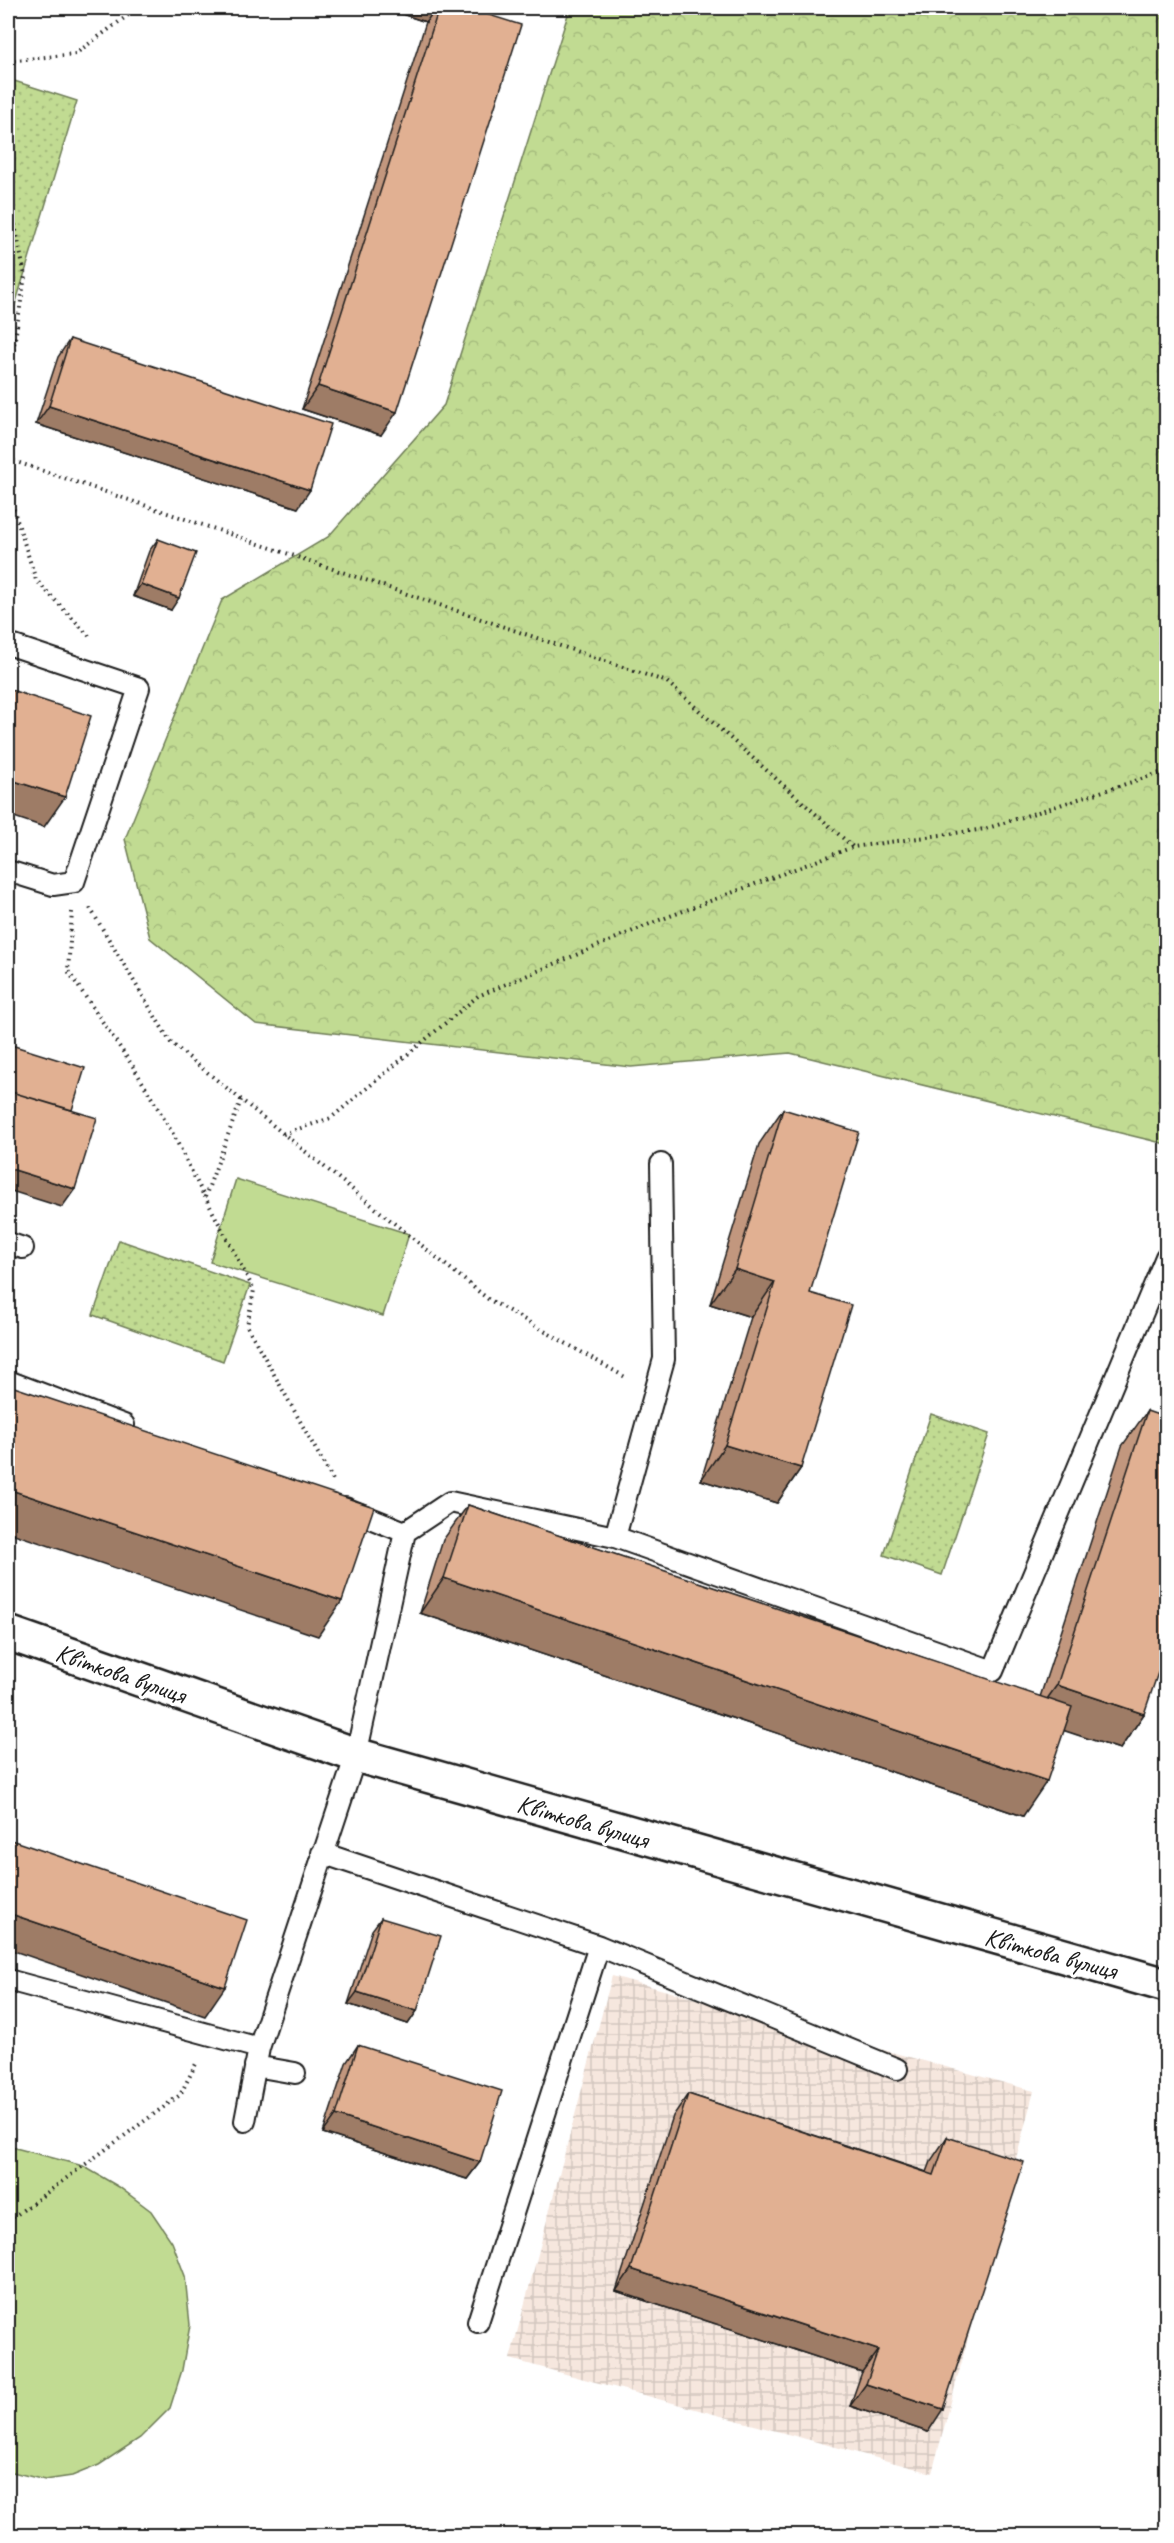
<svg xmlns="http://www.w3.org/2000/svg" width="1174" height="2543" font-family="Caveat,sans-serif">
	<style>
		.industrial { fill: url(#industrial-grid) }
		.grass { fill: #c1db92; stroke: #6e7c57; stroke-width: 1.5 }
		.forest { fill: url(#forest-crowns); stroke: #6e7c57; stroke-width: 1.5 }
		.park { fill: url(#park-dots); stroke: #6e7c57; stroke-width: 1.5 }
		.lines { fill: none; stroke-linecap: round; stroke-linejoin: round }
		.service-casing { stroke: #1c1c1c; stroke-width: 24 }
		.minor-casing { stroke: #1c1c1c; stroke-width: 38 }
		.path { stroke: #1c1c1c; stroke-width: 4; stroke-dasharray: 1.5 4.5; stroke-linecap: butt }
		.service { stroke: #fff; stroke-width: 20 }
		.minor { stroke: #fff; stroke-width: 33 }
		.wall { fill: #c2977e; stroke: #1c1c1c; stroke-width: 1.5 }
		.shaded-wall { fill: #9e7b66; stroke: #1c1c1c; stroke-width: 1.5 }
		.building { fill: #e1b092; stroke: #1c1c1c; stroke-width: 1.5 }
		.labels { text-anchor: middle; stroke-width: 6; stroke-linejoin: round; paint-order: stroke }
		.street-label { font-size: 26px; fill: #1c1c1c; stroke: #fff }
	</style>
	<defs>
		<pattern id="industrial-grid" width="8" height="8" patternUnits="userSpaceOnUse" patternTransform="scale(1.5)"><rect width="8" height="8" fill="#f6e7de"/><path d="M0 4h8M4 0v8" fill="none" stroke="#d2c6be"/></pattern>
		<pattern id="forest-crowns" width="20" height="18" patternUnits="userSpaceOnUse" patternTransform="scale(1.5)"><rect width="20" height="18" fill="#c1db92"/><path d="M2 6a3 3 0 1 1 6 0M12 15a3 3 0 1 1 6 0" fill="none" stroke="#a5bb7d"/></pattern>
		<pattern id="park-dots" width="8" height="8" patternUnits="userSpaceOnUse" patternTransform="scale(1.5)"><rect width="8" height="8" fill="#c1db92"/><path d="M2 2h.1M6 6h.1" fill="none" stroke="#a5bb7d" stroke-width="1.8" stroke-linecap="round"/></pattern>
	</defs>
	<rect width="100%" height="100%" fill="#fff"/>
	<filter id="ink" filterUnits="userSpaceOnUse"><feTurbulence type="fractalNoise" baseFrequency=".0167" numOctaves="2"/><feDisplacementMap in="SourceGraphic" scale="12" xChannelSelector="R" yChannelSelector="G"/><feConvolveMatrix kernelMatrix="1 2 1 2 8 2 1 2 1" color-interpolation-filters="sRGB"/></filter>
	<g filter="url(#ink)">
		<!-- industrial -->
		<path class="industrial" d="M 612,1976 L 1034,2091 L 932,2473 L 510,2359 Z"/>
		<!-- grass -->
		<path class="grass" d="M 236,1179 L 409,1234 L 383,1316 L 210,1262 Z
			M 8,2146 L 83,2166 L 119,2187 L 151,2211 L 172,2242 L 185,2276 L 190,2325 L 182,2370 L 170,2408 L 140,2438 L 99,2465 L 72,2476 L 45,2480 L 8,2471 Z"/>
		<!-- forest -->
		<path class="forest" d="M 570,8 L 1166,8 L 1166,1144 L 790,1053 L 631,1067 L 256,1024 L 150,938 L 125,839 L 222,600 L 328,537 L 444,405 Z"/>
		<!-- park -->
		<path class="park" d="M 8,79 L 77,101 L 8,328 Z
			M 119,1240 L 250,1285 L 223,1361 L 93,1315 Z
			M 931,1414 L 989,1434 L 942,1575 L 884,1555 Z"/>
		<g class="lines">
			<!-- service casing -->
			<g class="service-casing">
				<path id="service" d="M 8,644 L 139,688 L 74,882 L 53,885 L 8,871
					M 8,1243 L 23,1248
					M 8,1381 L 124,1425
					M 405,1532 L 450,1502 L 615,1537 L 664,1359 L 661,1164
					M 615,1537 L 993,1671 L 1166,1257
					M 322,1853 L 599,1946 L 897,2069
					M 8,1980 L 259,2048 L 356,1755 L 405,1532 L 345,1508
					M 255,2066 L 295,2073
					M 245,2121 L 259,2048
					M 478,2322 L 599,1946"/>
			</g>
			<!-- minor casing -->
			<g class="minor-casing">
				<path id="minor" d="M 8,1633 L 356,1755 L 1166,1985"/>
			</g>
			<!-- path -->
			<path class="path" d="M 8,61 L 75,54 L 138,8
				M 8,189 L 25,276 L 8,383
				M 8,459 L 667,682 L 853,847
				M 8,492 L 36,580 L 91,638
				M 90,908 L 171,1043 L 488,1299 L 627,1378
				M 72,912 L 68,971 L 134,1068 L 173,1134 L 204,1196
				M 241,1100 L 205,1197 L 254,1290 L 247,1326 L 334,1482
				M 283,1134 L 331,1118 L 478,996 L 657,921 L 853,847 L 985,829 L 1166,771
				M 8,2221 L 180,2095 L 197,2062"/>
			<!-- service -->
			<use href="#service" class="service"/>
			<!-- minor -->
			<use href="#minor" class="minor"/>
		</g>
		<!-- wall -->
		<path class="wall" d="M 397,8 L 487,8 L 381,435 L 302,409 L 426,22 L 396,12 Z
			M 70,339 L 298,508 L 36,424 L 58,357 Z
			M 158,539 L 171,610 L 133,596 L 149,551 Z
			M 783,1109 L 810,1293 L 801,1468 L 777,1503 L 701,1480 L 751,1317 L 710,1304 L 759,1144 Z
			M 1147,1411 L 1144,1714 L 1120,1749 L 1064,1730 L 1023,1816 L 420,1613 L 443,1540 L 468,1505 L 1040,1697 L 1122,1446 Z
			M 381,1918 L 417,2011 L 408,2024 L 348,2004 L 372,1930 Z
			M 358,2045 L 480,2162 L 467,2179 L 323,2133 L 346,2063 Z
			M 688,2094 L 927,2172 L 932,2159 L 947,2137 L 928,2432 L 850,2406 L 862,2372 L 616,2291 L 673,2116 Z"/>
		<!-- shaded-wall -->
		<path class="shaded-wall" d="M 399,8 L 436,8 L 426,22 L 396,12 Z
			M 996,8 L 1026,8 L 1020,15 Z
			M 318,386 L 397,412 L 381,435 L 302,409 Z
			M 49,406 L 310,490 L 298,508 L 36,424 Z
			M 141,584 L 179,598 L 171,610 L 133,596 Z
			M 8,779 L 65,797 L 44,827 L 8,815 Z
			M 8,1168 L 75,1189 L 62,1207 L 8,1190 Z
			M 735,1269 L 775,1282 L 751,1317 L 710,1304 Z
			M 725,1445 L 801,1468 L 777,1503 L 701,1480 Z
			M 8,1489 L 342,1601 L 318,1636 L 8,1532 Z
			M 444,1578 L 1047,1781 L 1023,1816 L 420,1613 Z
			M 1057,1685 L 1144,1714 L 1120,1749 L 1032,1720 Z
			M 8,1913 L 225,1987 L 205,2016 L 8,1949 Z
			M 357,1992 L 417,2011 L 408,2024 L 348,2004 Z
			M 336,2115 L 480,2162 L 467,2179 L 323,2133 Z
			M 631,2269 L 878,2350 L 862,2372 L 616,2291 Z
			M 866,2384 L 943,2409 L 928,2432 L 850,2406 Z"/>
		<!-- building -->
		<path class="building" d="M 439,8 L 467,8 L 521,25 L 397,412 L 318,386 Z
			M 467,8 L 487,8 L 485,13 Z
			M 70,339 L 331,424 L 310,490 L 49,406 Z
			M 158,539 L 196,553 L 179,598 L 141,584 Z
			M 8,689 L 91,716 L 65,797 L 8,779 Z
			M 8,1044 L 85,1068 L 72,1110 L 8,1091 Z
			M 8,1091 L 97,1118 L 75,1189 L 8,1168 Z
			M 783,1109 L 859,1132 L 810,1293 L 851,1305 L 801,1468 L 725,1445 L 775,1282 L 735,1269 Z
			M 8,1385 L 374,1507 L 342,1601 L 8,1489 Z
			M 1147,1411 L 1167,1418 L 1167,1646 L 1144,1714 L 1057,1685 Z
			M 468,1505 L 1072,1707 L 1047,1781 L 444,1578 Z
			M 8,1839 L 247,1920 L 225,1987 L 8,1913 Z
			M 381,1918 L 441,1936 L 417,2011 L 357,1992 Z
			M 358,2045 L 502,2091 L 480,2162 L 336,2115 Z
			M 688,2094 L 934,2175 L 947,2137 L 1024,2162 L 943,2409 L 866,2384 L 878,2350 L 631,2269 Z"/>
	</g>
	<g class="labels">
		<!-- street labels -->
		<g class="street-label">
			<text transform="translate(121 1673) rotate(19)" y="9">Квіткова вулиця</text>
			<text transform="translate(583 1821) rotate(16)" y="9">Квіткова вулиця</text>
			<text transform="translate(1051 1953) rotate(15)" y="9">Квіткова вулиця</text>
		</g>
	</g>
	<!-- margin -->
	<rect width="1174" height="2543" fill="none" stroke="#fff" stroke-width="30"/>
	<rect x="15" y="15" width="1144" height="2513" fill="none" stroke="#1c1c1c" stroke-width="2" filter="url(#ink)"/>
</svg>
